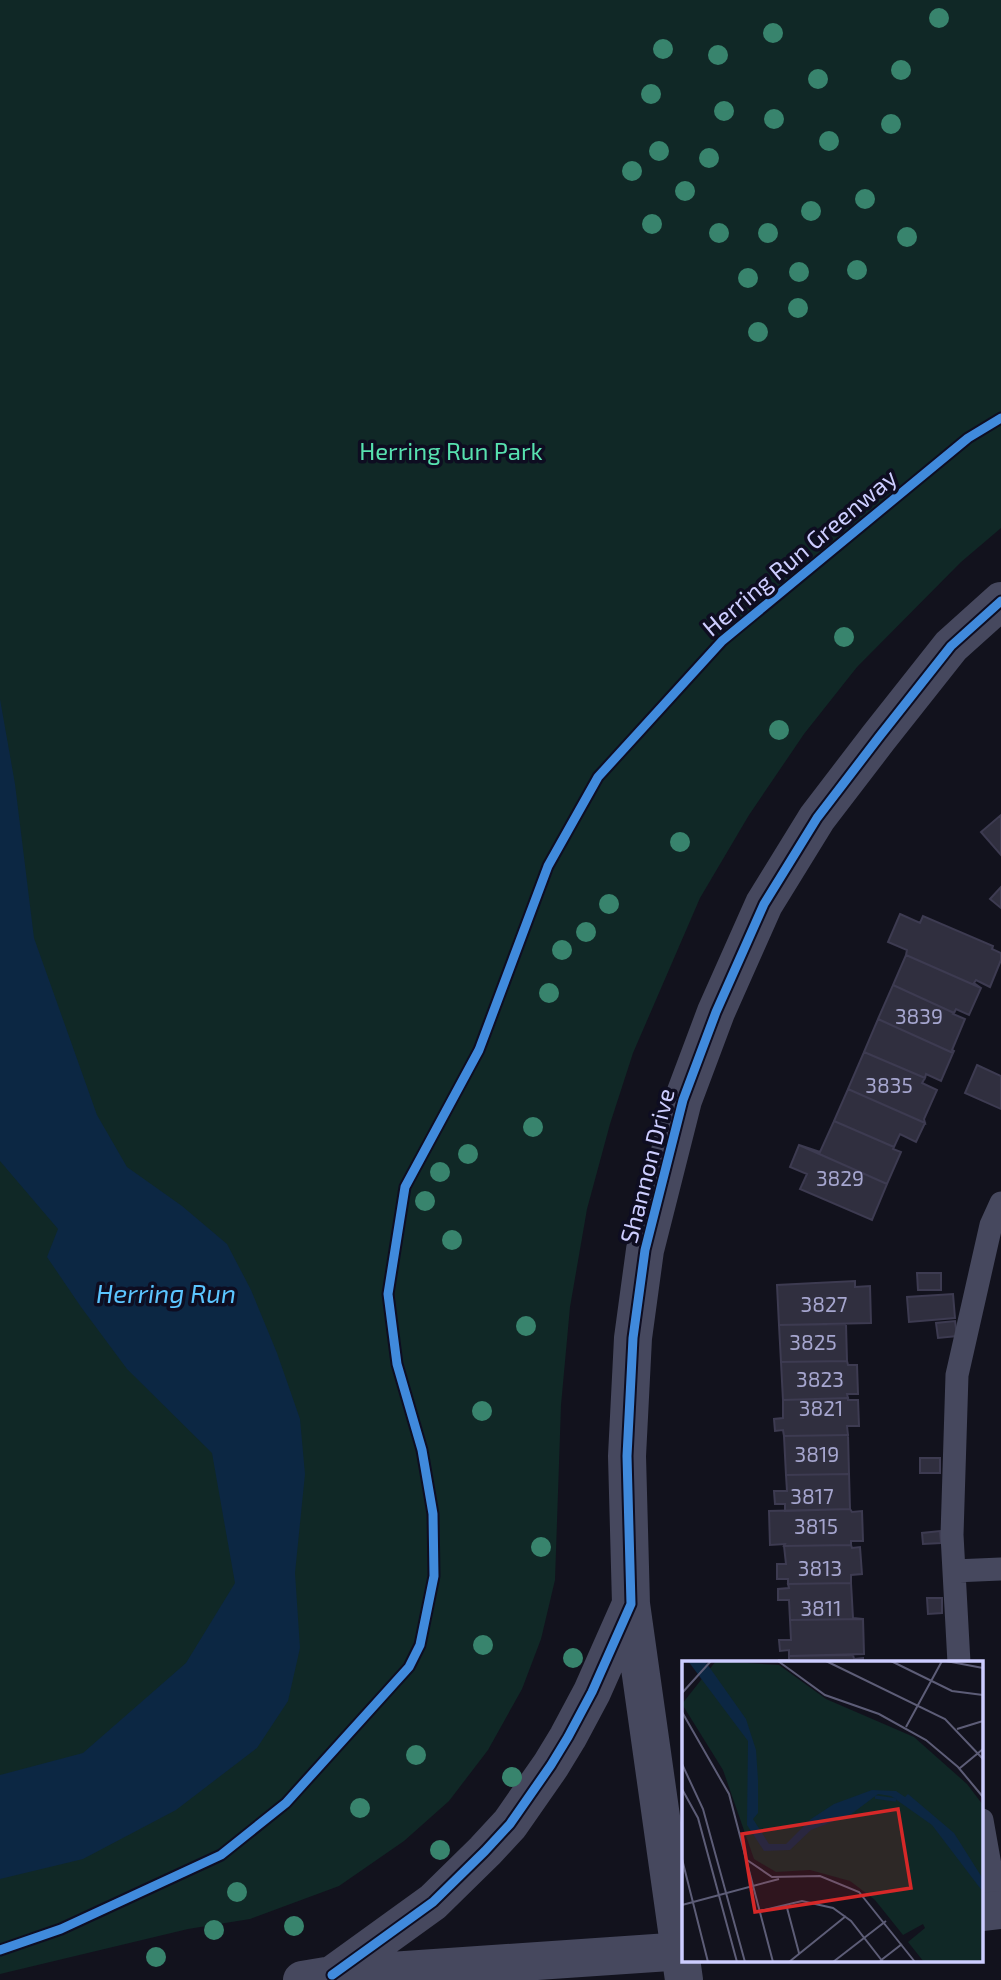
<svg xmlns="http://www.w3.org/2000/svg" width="1001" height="1980" font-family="'Exo 2',sans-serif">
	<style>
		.green { fill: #102826 }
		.water { fill: #0c2743 }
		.building { fill: #302f3f; stroke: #3d3b51; stroke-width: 2 }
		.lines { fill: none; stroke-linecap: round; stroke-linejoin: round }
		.lane { stroke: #46485e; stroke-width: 23 }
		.street { stroke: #46485e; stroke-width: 38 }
		.cycleway-casing { stroke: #0e0d21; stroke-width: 13 }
		.cycleway { stroke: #408adc; stroke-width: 9 }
		.tree { fill: #38846d }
		.labels { text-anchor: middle; stroke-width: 7; stroke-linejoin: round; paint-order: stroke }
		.number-label { font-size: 21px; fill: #a6a6cf }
		.park-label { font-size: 24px; fill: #57e1af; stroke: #0e0d21 }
		.street-label { font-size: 24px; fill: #cdcdff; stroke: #0e0d21 }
		.water-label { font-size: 26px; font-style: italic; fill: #5bc5ff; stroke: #0e0d21 }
		.inset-river { fill: none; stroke: #0c2743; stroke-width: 3.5 }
		.inset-road { fill: none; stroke: #5d5d77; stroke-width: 2 }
		.view { fill: #d62828; fill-opacity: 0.15; stroke: #d62828; stroke-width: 3.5 }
		.inset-edge { fill: none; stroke: #cdcdff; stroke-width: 3.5 }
	</style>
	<rect width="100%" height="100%" fill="#12121d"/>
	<!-- green -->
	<path class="green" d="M 0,0 L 1001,0 L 1001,528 L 961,562 L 857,667 L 804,734 L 749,815 L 700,898 L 633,1053 L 610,1124 L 587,1209 L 570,1307 L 561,1405 L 555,1580 L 541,1639 L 522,1689 L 488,1750 L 449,1801 L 404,1841 L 339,1886 L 250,1919 L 188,1929 L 0,1974 Z"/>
	<!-- water -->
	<path class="water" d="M 0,699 L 15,784 L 34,938 L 97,1115 L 127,1167 L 182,1206 L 227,1244 L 251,1290 L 277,1353 L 300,1419 L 305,1474 L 295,1573 L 300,1648 L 288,1701 L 257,1748 L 176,1810 L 83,1859 L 0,1879 L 0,1775 L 83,1753 L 186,1663 L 235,1583 L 212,1453 L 127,1369 L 81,1307 L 47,1257 L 58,1229 L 0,1161 Z"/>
	<!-- building -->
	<path class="building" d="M 1001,815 L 1001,855 L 981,832 Z
		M 1001,887 L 1001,908 L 990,899 Z
		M 900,914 L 920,923 L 923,916 L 993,946 L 992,949 L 1001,953 L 1001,960 L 990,987 L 976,980 L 974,983 L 981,988 L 906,955 L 907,950 L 888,942 Z
		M 906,955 L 981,988 L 969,1015 L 956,1009 L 954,1013 L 893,985 Z
		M 893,985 L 954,1013 L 953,1014 L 965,1019 L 952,1050 L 954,1051 L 953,1053 L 878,1019 Z
		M 878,1019 L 953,1053 L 941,1081 L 926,1074 L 925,1078 L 864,1052 Z
		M 864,1052 L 925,1078 L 922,1083 L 937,1090 L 924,1119 L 925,1123 L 848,1089 Z
		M 977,1065 L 1001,1076 L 1001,1109 L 965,1093 Z
		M 848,1089 L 925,1123 L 916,1142 L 900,1134 L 894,1147 L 834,1121 Z
		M 834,1121 L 894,1147 L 893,1149 L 901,1152 L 887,1184 L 799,1145 L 820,1152 Z
		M 799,1145 L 887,1184 L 872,1220 L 800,1189 L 807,1174 L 790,1167 Z
		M 917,1273 L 941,1273 L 941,1290 L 918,1290 Z
		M 855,1281 L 855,1287 L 870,1286 L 871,1323 L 779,1325 L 777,1285 Z
		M 953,1294 L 955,1318 L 909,1322 L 907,1297 Z
		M 955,1321 L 957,1336 L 938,1338 L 936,1323 Z
		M 846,1324 L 847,1361 L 781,1362 L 779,1325 Z
		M 847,1361 L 848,1365 L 857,1365 L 858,1394 L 847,1394 L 848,1398 L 783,1400 L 781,1362 Z
		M 848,1398 L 848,1400 L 858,1400 L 859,1426 L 847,1426 L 848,1435 L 784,1436 L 783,1430 L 775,1431 L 774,1419 L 783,1418 L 783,1400 Z
		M 848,1435 L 849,1474 L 786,1475 L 784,1436 Z
		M 920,1458 L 940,1458 L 940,1473 L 920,1473 Z
		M 849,1474 L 850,1509 L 785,1511 L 785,1504 L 775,1504 L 774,1491 L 787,1491 L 786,1475 Z
		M 850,1509 L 852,1512 L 862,1511 L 863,1541 L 851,1541 L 851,1545 L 784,1546 L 785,1544 L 770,1545 L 769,1511 Z
		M 940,1531 L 941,1543 L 923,1544 L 922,1533 Z
		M 851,1545 L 852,1548 L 860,1547 L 862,1574 L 851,1575 L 851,1583 L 788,1584 L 788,1579 L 777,1579 L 777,1564 L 786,1564 L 784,1546 Z
		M 851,1583 L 853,1618 L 863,1619 L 790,1620 L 789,1600 L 778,1600 L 778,1589 L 789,1588 L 788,1584 Z
		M 927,1598 L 942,1598 L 942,1613 L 928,1614 Z
		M 863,1619 L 864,1654 L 789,1656 L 789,1650 L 780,1651 L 779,1640 L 791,1640 L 790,1620 Z
		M 853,1655 L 854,1659 L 863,1658 L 863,1663 L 779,1663 L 779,1660 L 789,1660 L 789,1656 Z"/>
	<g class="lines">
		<!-- lane -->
		<path class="lane" d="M 954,1571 L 1001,1569
			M 959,1663 L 952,1535 L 957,1375 L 991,1225 L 1001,1203
			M 982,1820 L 998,1910"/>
		<!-- street -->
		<path class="street" d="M 631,1604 L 684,1980
			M 982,1912 L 1001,1910
			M 332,1975 L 433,1902 L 485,1851 L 510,1824 L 551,1765 L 568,1737 L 592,1692 L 631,1604 L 627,1456 L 633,1338 L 645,1250 L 683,1100 L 716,1012 L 764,904 L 817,818 L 879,737 L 951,646 L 1001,601
			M 302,1980 L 332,1975 L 684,1951"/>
		<!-- cycleway casing -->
		<g class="cycleway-casing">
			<path id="cycleway" d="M 0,1950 L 61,1929 L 221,1855 L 286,1803 L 409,1667 L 420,1645 L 434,1576 L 433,1514 L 422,1450 L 397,1364 L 388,1294 L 405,1187 L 479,1050 L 548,866 L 598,777 L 722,641 L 968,438 L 1001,418
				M 332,1975 L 433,1902 L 485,1851 L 510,1824 L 551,1765 L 568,1737 L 592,1692 L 631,1604 L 627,1456 L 633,1338 L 645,1250 L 683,1100 L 716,1012 L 764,904 L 817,818 L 879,737 L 951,646 L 1001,601"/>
		</g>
		<!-- cycleway -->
		<use href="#cycleway" class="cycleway"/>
	</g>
	<!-- trees -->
	<g class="tree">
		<circle cx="939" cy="18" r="10"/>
		<circle cx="773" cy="33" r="10"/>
		<circle cx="663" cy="49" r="10"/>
		<circle cx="718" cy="55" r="10"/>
		<circle cx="901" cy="70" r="10"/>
		<circle cx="818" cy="79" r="10"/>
		<circle cx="651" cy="94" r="10"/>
		<circle cx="724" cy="111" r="10"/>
		<circle cx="774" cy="119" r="10"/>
		<circle cx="891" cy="124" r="10"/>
		<circle cx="829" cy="141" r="10"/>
		<circle cx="659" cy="151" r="10"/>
		<circle cx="709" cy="158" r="10"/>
		<circle cx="632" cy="171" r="10"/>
		<circle cx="685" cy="191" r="10"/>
		<circle cx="865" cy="199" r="10"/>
		<circle cx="811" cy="211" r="10"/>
		<circle cx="652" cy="224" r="10"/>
		<circle cx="719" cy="233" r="10"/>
		<circle cx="768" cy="233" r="10"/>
		<circle cx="907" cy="237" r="10"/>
		<circle cx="857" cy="270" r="10"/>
		<circle cx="799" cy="272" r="10"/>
		<circle cx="748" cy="278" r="10"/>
		<circle cx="798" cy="308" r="10"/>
		<circle cx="758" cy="332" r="10"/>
		<circle cx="844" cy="637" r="10"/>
		<circle cx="779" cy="730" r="10"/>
		<circle cx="680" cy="842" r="10"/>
		<circle cx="609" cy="904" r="10"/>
		<circle cx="586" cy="932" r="10"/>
		<circle cx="562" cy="950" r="10"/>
		<circle cx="549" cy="993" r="10"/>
		<circle cx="533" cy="1127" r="10"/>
		<circle cx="468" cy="1154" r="10"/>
		<circle cx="440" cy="1172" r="10"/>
		<circle cx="425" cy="1201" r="10"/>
		<circle cx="452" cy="1240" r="10"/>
		<circle cx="526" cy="1326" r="10"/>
		<circle cx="482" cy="1411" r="10"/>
		<circle cx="541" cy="1547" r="10"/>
		<circle cx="483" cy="1645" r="10"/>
		<circle cx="573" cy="1658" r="10"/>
		<circle cx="416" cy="1755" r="10"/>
		<circle cx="512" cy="1777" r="10"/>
		<circle cx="360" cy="1808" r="10"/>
		<circle cx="440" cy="1850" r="10"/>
		<circle cx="237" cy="1892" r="10"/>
		<circle cx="294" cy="1926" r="10"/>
		<circle cx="214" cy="1930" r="10"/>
		<circle cx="156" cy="1957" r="10"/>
	</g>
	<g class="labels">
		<!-- number labels -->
		<g class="number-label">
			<text x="919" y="1024">3839</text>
			<text x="889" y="1093">3835</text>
			<text x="840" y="1186">3829</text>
			<text x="824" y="1312">3827</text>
			<text x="813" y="1350">3825</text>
			<text x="820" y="1387">3823</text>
			<text x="821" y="1416">3821</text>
			<text x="817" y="1462">3819</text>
			<text x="812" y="1504">3817</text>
			<text x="816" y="1534">3815</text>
			<text x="820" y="1576">3813</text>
			<text x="821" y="1616">3811</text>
		</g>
		<!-- park labels -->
		<g class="park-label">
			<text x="451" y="460">Herring Run Park</text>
		</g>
		<!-- street labels -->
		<g class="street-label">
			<text transform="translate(800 553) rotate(-40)" y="8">Herring Run Greenway</text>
			<text transform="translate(648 1166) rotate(-76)" y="8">Shannon Drive</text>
		</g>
		<!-- water labels -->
		<g class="water-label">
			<text x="166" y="1303">Herring Run</text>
		</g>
	</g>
	<!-- overview -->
	<g transform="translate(682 1661)">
		<rect width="301" height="301" fill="#12121d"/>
		<path d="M 34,0 L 97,4 L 144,38 L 232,76 L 285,123 L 301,144 L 301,301 L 242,301 L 226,281 L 243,267 L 241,263 L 221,274 L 193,239 L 168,220 L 128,209 L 94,211 L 72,198 L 41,109 L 0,43 Z" fill="#102826"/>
		<path d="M 6,0 L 23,0 L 64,58 L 74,89 L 76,119 L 76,152 L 71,158 L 87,183 L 104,183 L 129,158 L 152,143 L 190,129 L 214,130 L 223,136 L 226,133 L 272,172 L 301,218 L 301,231 L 250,164 L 209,135 L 196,133 L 168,154 L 129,169 L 108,189 L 82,190 L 65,164 L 66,80 Z" fill="#0c2743"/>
		<path class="inset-river" d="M 193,136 L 214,139"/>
		<path class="inset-road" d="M 96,0 L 143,34 L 197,53 L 244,79 L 276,106 L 301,136M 144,0 L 263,58 L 301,98M 209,0 L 270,30 L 301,34M 264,0 L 301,7M 0,32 L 29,0M 0,51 L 47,133 L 91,301M 224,66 L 260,0M 275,68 L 301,60M 0,103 L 21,148 L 63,301M 278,107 L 301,88M 0,128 L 16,157 L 55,301M 0,198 L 26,301M 65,199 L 90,216 L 138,215 L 177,231 L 233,301M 104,243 L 117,292M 0,244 L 97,218M 78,250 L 120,240 L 151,247 L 169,260 L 201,301M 198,300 L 220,283M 107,301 L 164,255M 151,301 L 204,260"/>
		<path class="view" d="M 216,148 L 229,227 L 73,251 L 60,173 Z"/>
		<rect width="301" height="301" class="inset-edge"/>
	</g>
</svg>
